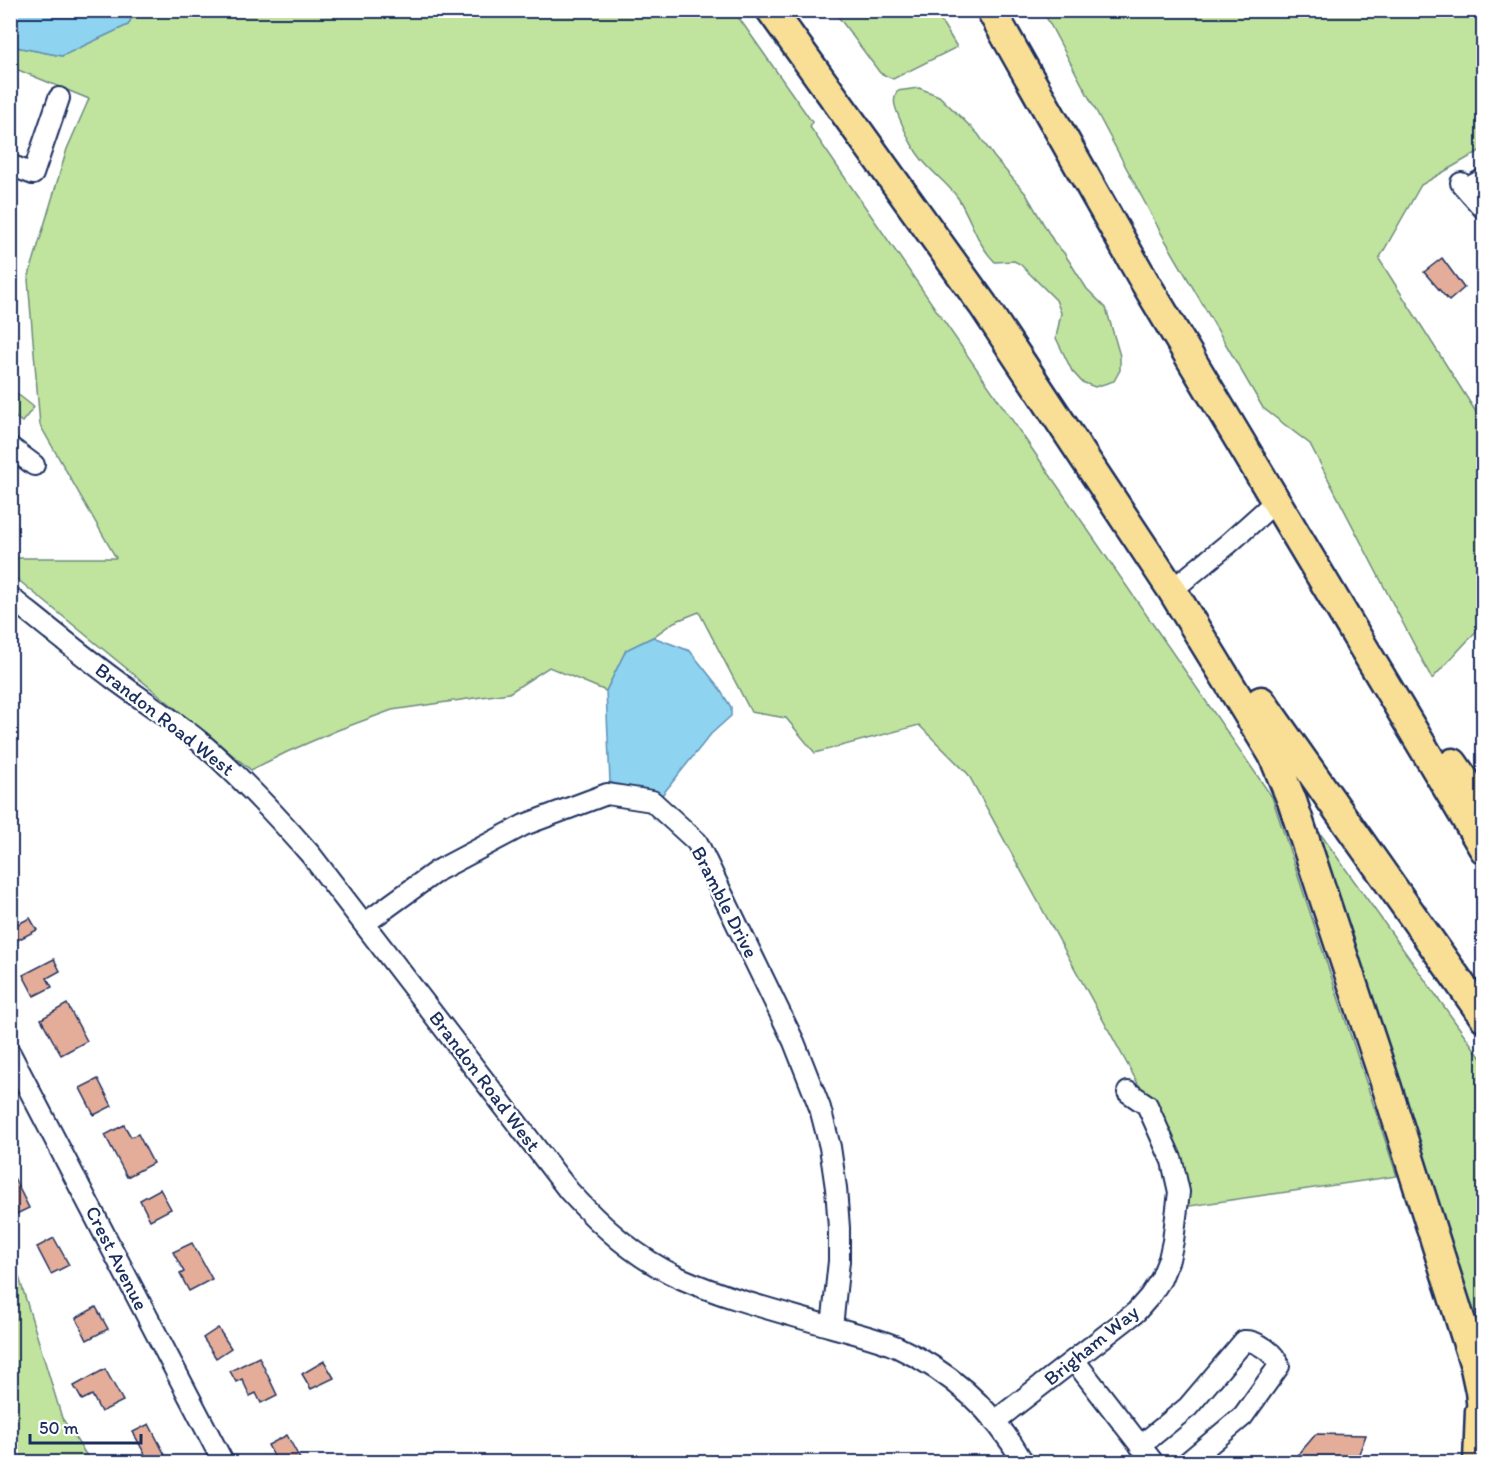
<svg xmlns="http://www.w3.org/2000/svg" width="1494" height="1473" font-family="Itim,sans-serif">
	<style>
		.green { fill: #c0e49e; stroke: #6e8a7e; stroke-width: 1.5 }
		.water { fill: #8ed3f0; stroke: #6091b6; stroke-width: 1.5 }
		.building { fill: #e4ad99; stroke: #1b2f5e; stroke-width: 1.5 }
		.lines { fill: none; stroke-linecap: round; stroke-linejoin: round }
		.minor-casing { stroke: #1b2f5e; stroke-width: 24 }
		.highway-casing { stroke: #1b2f5e; stroke-width: 33 }
		.minor { stroke: #fff; stroke-width: 20 }
		.highway { stroke: #f9df96; stroke-width: 28 }
		.labels { text-anchor: middle; stroke-width: 4.5; stroke-linejoin: round; paint-order: stroke }
		.street-label { font-size: 20px; fill: #1b2f5e; stroke: #fff }
	</style>
	<rect width="100%" height="100%" fill="#fff"/>
	<filter id="ink" filterUnits="userSpaceOnUse"><feTurbulence type="fractalNoise" baseFrequency=".0167" numOctaves="2"/><feDisplacementMap in="SourceGraphic" scale="12" xChannelSelector="R" yChannelSelector="G"/><feConvolveMatrix kernelMatrix="1 2 1 2 8 2 1 2 1" color-interpolation-filters="sRGB"/></filter>
	<g filter="url(#ink)">
		<!-- green -->
		<path class="green" d="M 135,11 L 734,11 L 812,122 L 810,127 L 1272,797 L 1397,1176 L 1183,1207 L 1170,1142 L 968,774 L 919,725 L 815,753 L 786,718 L 751,712 L 699,612 L 674,622 L 653,637 L 626,650 L 606,691 L 549,667 L 509,693 L 392,710 L 338,730 L 287,752 L 251,770 L 11,574 L 11,558 L 116,558 L 40,425 L 28,279 L 67,149 L 89,99 L 11,67 L 10,46 L 62,56 L 128,25 Z
			M 834,11 L 935,11 L 957,47 L 893,79 L 880,73 Z
			M 1043,11 L 1483,11 L 1483,149 L 1421,185 L 1379,259 L 1483,423 L 1483,624 L 1432,679 L 1310,444 L 1263,408 L 1161,233 Z
			M 919,88 L 939,96 L 978,134 L 994,157 L 1026,194 L 1054,242 L 1064,253 L 1087,289 L 1106,308 L 1120,356 L 1120,370 L 1114,381 L 1095,387 L 1082,382 L 1072,371 L 1056,338 L 1061,313 L 1056,300 L 1020,264 L 1014,261 L 995,262 C 976,243 972,220 958,198 C 949,185 934,174 923,161 C 912,148 906,133 899,117 C 895,107 892,101 897,91 Z
			M 11,389 L 34,407 L 22,422 L 11,414 Z
			M 1307,815 L 1483,1061 L 1483,1352 Z
			M 11,1263 L 16,1267 L 62,1418 L 91,1462 L 11,1462 Z"/>
		<!-- water -->
		<path class="water" d="M 10,11 L 11,10 L 135,11 L 128,25 L 62,56 L 11,46 Z
			M 653,637 L 690,651 L 717,685 L 731,707 L 731,716 L 711,734 L 658,800 L 610,782 L 606,691 L 626,650 Z"/>
		<!-- building -->
		<path class="building" d="M 1442,258 L 1464,288 L 1449,301 L 1424,272 Z
			M 30,918 L 37,930 L 10,944 L 10,928 Z
			M 54,959 L 60,971 L 47,978 L 52,987 L 34,996 L 23,975 Z
			M 67,1004 L 87,1041 L 61,1055 L 41,1019 Z
			M 98,1079 L 112,1106 L 94,1115 L 80,1088 Z
			M 124,1125 L 131,1137 L 138,1134 L 153,1163 L 127,1177 L 105,1135 Z
			M 10,1170 L 29,1208 L 10,1217 Z
			M 160,1189 L 171,1209 L 150,1220 L 140,1200 Z
			M 54,1238 L 69,1265 L 51,1274 L 37,1247 Z
			M 192,1243 L 212,1279 L 189,1291 L 180,1274 L 184,1272 L 173,1252 Z
			M 96,1307 L 108,1329 L 87,1340 L 76,1318 Z
			M 218,1328 L 231,1348 L 216,1358 L 203,1338 Z
			M 259,1357 L 277,1395 L 261,1403 L 256,1393 L 250,1396 L 242,1379 L 236,1382 L 230,1371 Z
			M 324,1361 L 334,1378 L 311,1389 L 302,1374 Z
			M 105,1369 L 123,1401 L 101,1412 L 92,1395 L 82,1400 L 74,1386 Z
			M 149,1424 L 165,1455 L 152,1462 L 149,1462 L 133,1432 Z
			M 1316,1434 L 1366,1435 L 1356,1462 L 1292,1462 Z
			M 287,1435 L 300,1459 L 294,1462 L 277,1462 L 268,1445 Z"/>
		<g class="lines">
			<!-- minor casing -->
			<g class="minor-casing">
				<path id="minor" d="M 10,165 L 33,174 L 59,98
					M 1461,183 L 1484,209
					M 1466,189 L 1484,179
					M 10,447 L 34,465
					M 1172,590 L 1228,544 L 1276,501
					M 10,597 C 45,625 79,653 114,679 C 142,700 172,719 199,741 C 240,776 276,815 311,855 L 569,1191 C 601,1226 636,1258 680,1278 C 728,1299 781,1312 832,1327 C 854,1333 876,1338 897,1347 C 951,1372 994,1411 1023,1462
					M 364,924 L 437,871 L 524,825 L 607,794 L 652,801 L 697,842 L 794,1042 L 820,1108 L 830,1147 L 836,1188 L 839,1228 L 839,1261 L 832,1327
					M 10,1053 L 223,1462
					M 1074,1360 L 1153,1462
					M 995,1421 L 1136,1312 L 1150,1296 L 1161,1279 L 1169,1259 L 1173,1241 L 1179,1192 L 1172,1161 L 1147,1105 L 1128,1092
					M 1140,1446 L 1188,1407 L 1244,1341 C 1257,1340 1276,1354 1279,1366 L 1243,1416 L 1188,1462"/>
			</g>
			<!-- highway casing -->
			<g class="highway-casing">
				<path id="highway" d="M 771,10 L 983,305 L 1172,590 L 1273,755 L 1292,801 L 1386,1085 L 1474,1363 L 1480,1391 L 1484,1430
					M 991,10 L 1143,279 L 1484,849
					M 1261,701 L 1484,1017
					M 1453,763 L 1484,808
					M 1478,1462 L 1480,1411"/>
			</g>
			<!-- minor -->
			<use href="#minor" class="minor"/>
			<!-- highway -->
			<use href="#highway" class="highway"/>
		</g>
	</g>
	<g class="labels">
		<!-- street labels -->
		<g class="street-label">
			<text transform="translate(165 719) rotate(38)" y="7">Brandon Road West</text>
			<text transform="translate(725 902) rotate(63)" y="7">Bramble Drive</text>
			<text transform="translate(485 1081) rotate(53)" y="7">Brandon Road West</text>
			<text transform="translate(117 1258) rotate(63)" y="7">Crest Avenue</text>
			<text transform="translate(1091 1345) rotate(-39)" y="7">Brigham Way</text>
		</g>
	</g>
	<!-- margin -->
	<rect width="1494" height="1473" fill="none" stroke="#fff" stroke-width="36"/>
	<rect x="18" y="18" width="1458" height="1437" fill="none" stroke="#1b2f5e" stroke-width="2" filter="url(#ink)"/>
	<!-- scale -->
	<path d="M30 1434v9h111v-9" fill="none" stroke="#1b2f5e" stroke-width="3"/>
	<text x="39" y="1434" font-size="18" fill="#1b2f5e" stroke="#ffffff" stroke-width="4.5" paint-order="stroke">50 m</text>
</svg>
